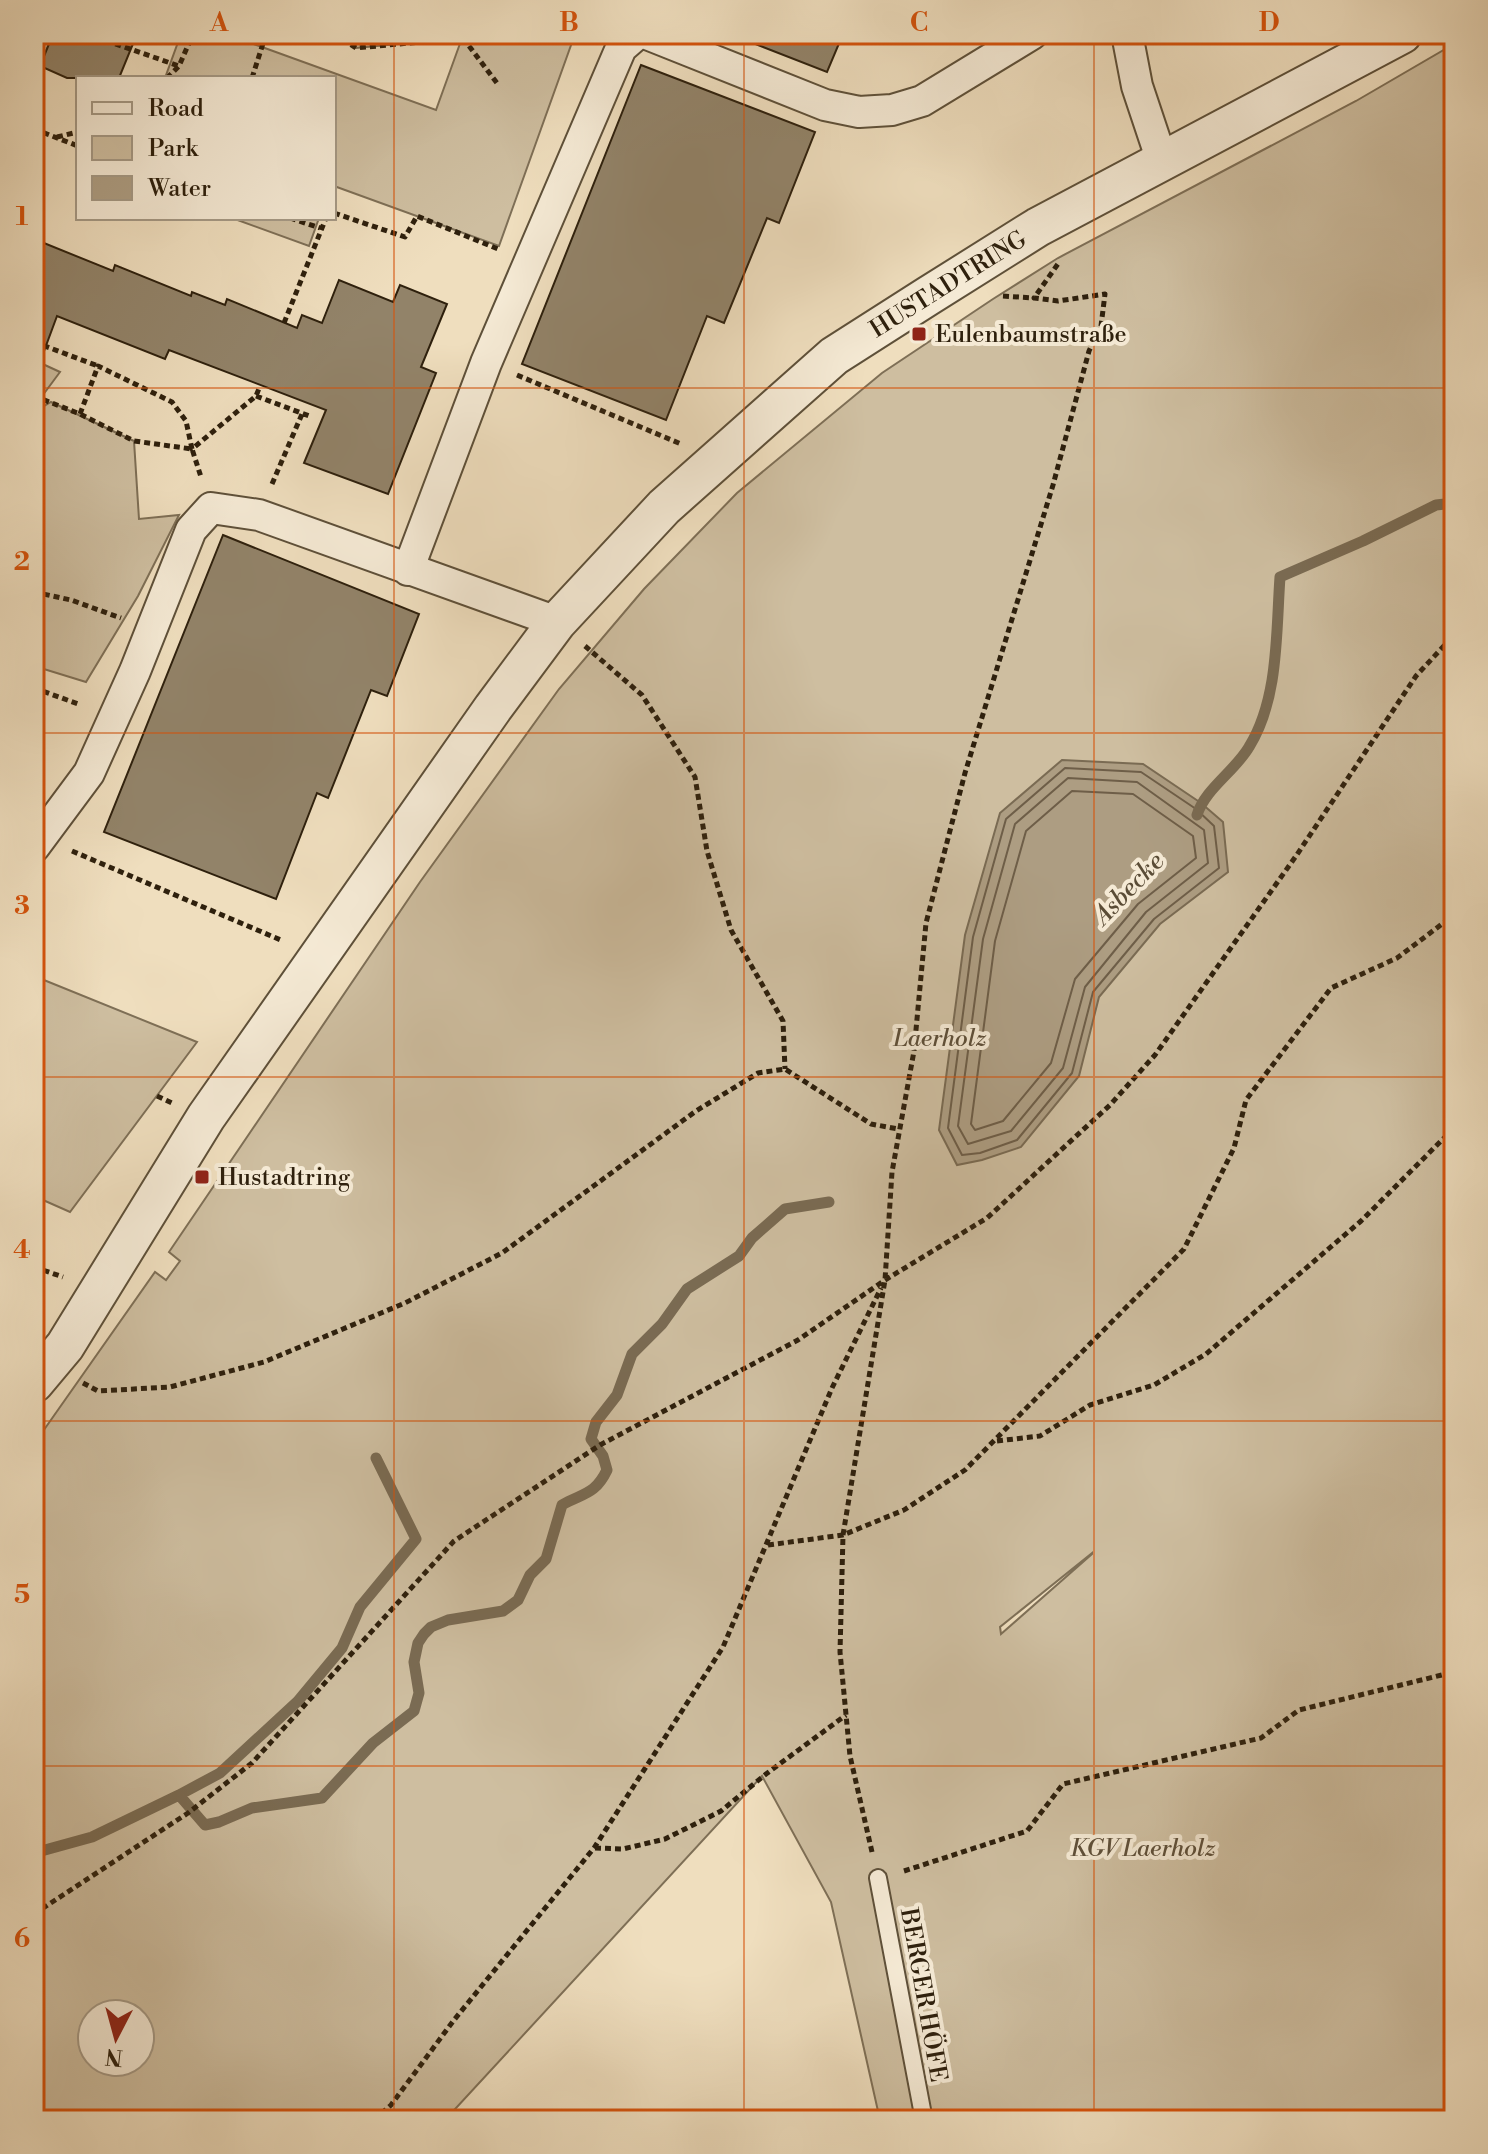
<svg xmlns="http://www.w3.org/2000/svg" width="1488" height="2154" font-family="'Libre Bodoni',serif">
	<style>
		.green { fill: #cebea0; stroke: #7e6f56; stroke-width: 2; fill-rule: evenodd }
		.water { fill: #ad9d82; stroke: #7a6b53; stroke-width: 2 }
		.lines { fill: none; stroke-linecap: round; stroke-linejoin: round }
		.shore { stroke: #6e5e48; stroke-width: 2 }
		.stream { stroke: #7a6b53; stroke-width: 11 }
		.building { fill: #928369; stroke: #2e200d; stroke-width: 2 }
		.service-casing { stroke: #5e5039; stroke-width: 20 }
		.minor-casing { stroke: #5e5039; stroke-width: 34 }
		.tertiary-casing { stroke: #5e5039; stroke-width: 42 }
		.path { stroke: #2e200d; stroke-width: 5; stroke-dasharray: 6 4; stroke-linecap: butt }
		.service { stroke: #f5ead5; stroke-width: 16 }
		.minor { stroke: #f5ead5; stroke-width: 30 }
		.tertiary { stroke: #f5ead5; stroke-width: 38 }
		.grid { fill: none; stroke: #d5530c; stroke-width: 2; stroke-opacity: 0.55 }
		.poi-dot { fill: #8f2418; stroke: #f5ead5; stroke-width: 3 }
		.labels { text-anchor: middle; stroke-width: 8; stroke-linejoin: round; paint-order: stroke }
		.street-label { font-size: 24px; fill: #2e200d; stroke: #f5ead5 }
		.poi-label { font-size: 24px; fill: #2e200d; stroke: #f5ead5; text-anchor: start }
		.park-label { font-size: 24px; font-style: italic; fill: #5e4f39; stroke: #f5ead5 }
		.water-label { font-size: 26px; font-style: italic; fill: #5a4c36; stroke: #f5ead5 }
		.neatline { fill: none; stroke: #d5530c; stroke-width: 3 }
		.grid-label { font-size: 26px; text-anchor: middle; font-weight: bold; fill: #d5530c }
	</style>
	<rect width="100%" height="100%" fill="#efdebe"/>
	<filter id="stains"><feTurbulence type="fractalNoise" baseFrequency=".0025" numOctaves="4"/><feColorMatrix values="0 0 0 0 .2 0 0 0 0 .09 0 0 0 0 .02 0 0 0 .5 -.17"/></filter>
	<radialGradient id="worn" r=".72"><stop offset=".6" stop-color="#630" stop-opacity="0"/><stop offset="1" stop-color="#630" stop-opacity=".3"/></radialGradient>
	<!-- green -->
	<path class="green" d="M 34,34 L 53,34 L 40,66 L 43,54 L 34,50 Z
		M 181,34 L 226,34 L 436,110 L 462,38 L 356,48 L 334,34 L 575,34 L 499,246 L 334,186 L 334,78 L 165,78 Z
		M 1454,44 L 1454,2120 L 880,2120 L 831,1902 L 762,1776 L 445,2120 L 34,2120 L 34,1444 L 155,1272 L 166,1280 L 180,1261 L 169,1252 L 420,882 L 559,689 L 644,589 L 737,493 L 882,373 L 993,299 L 1058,258 L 1356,101 ZM 1092,1553 L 1092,1554 L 1001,1634 L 1000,1627 ZM 92,2014 L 140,2014 L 140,2062 L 92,2062 Z
		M 232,218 L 319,218 L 309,246 Z
		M 34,360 L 60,372 L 34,407 Z
		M 51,402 L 134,441 L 139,519 L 179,515 L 138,596 L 86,682 L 34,666 L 34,412 Z
		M 34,976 L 197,1042 L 70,1212 L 34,1196 Z"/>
	<!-- water -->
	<path class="water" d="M 1062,760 L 1143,764 L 1201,803 L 1223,822 L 1228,872 L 1160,924 L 1099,997 L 1079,1076 L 1021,1147 L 982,1160 L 957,1165 L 939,1130 L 965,935 L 1000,813 Z"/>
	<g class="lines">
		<!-- shore -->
		<path class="shore" d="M 1065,768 L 1141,772 L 1196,809 L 1214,826 L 1219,868 L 1154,919 L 1093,992 L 1072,1073 L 1017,1140 L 980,1153 L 962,1155 L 948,1128 L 973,937 L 1006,819 Z
			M 1068,778 L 1137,782 L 1204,830 L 1208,863 L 1146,912 L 1085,987 L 1063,1068 L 1011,1131 L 968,1144 L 958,1126 L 983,939 L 1015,824 Z
			M 1072,791 L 1133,794 L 1193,836 L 1196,858 L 1138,904 L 1075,979 L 1051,1063 L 1003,1121 L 975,1130 L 971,1124 L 995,941 L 1026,831 Z"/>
		<!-- stream -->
		<path class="stream" d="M 1197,815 C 1205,789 1235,771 1249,747 C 1279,699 1276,632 1280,577 L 1363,541 L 1436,505 L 1454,503
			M 179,1795 L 220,1773 L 298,1701 L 342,1648 L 360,1607 L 416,1539 L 376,1458
			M 34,1853 L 92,1837 L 179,1795 L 205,1825 L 219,1822 L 252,1808 L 322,1798 L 373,1743 L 414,1711 L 419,1693 L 414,1662 L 418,1643 L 424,1634 L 431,1627 L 448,1620 L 503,1611 L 518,1600 L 530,1575 L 546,1559 L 562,1505 C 583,1493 595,1495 607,1470 L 603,1456 L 591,1439 L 596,1422 L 617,1395 L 632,1354 L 662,1324 L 687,1289 L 739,1256 L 752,1238 L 785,1209 L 829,1202"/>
	</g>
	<!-- building -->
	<path class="building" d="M 53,34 L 137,34 L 119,78 L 67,78 L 40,66 Z
		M 736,34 L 843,34 L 827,72 L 735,36 Z
		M 641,65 L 815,132 L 779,223 L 767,218 L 724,323 L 707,316 L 666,420 L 522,364 Z
		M 34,239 L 113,271 L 115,265 L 191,296 L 192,292 L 225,305 L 227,299 L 297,328 L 302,315 L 322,323 L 339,280 L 393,302 L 400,285 L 447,304 L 421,367 L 436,373 L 388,494 L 304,463 L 326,410 L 169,350 L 165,359 L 57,316 L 37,370 L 34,370 Z
		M 223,535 L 419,614 L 387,696 L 371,690 L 328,798 L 317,793 L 276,899 L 104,832 Z"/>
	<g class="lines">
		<!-- service casing -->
		<g class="service-casing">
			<path id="service" d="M 878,1878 L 924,2120"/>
		</g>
		<!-- minor casing -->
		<g class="minor-casing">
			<path id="minor" d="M 647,34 L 825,105 L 859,112 L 892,110 L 922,101 L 1032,34
				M 1127,34 L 1137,86 L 1162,161
				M 408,570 L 486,363 L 621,48 L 637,34
				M 34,847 L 89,773 L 135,671 L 191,530 L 211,508 L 259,515 L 557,622"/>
		</g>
		<!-- tertiary casing -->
		<g class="tertiary-casing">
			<path id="tertiary" d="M 34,1383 L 65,1346 L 206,1117 L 493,708 L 557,622 L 664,507 L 834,356 L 928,296 L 1038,227 L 1402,34"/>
		</g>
		<!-- path -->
		<path class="path" d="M 87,34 L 179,66
			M 334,34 L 356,48 L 463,38 L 465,34
			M 463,38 L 497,83
			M 167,78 L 179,66 L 193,34
			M 252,78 L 266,34
			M 34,129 L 78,146
			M 57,137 L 78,132
			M 334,213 L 405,237 L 417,216 L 498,249
			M 290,218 L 320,228
			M 1003,296 L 1034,298
			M 284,323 L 326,218
			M 34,342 L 98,366
			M 517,375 L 681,444
			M 34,396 L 80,414 L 134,441 L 192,449 L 201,477
			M 256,396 L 312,417
			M 80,414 L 98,366 L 172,402 L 186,421 L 192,449 L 256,396 L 260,386
			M 272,484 L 302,414
			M 34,592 L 71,600 L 121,618
			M 585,646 L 642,695 L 695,777 L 707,851 L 731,930 L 783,1021 L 785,1069
			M 34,688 L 81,705
			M 72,851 L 283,941
			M 157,1096 L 172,1103
			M 34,1267 L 63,1277
			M 83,1383 L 98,1391 L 170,1387 L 264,1362 L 405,1303 L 502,1253 L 696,1111 L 758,1073 L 785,1069 L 871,1124 L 898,1129
			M 997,1441 L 1040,1436 L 1090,1405 L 1154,1385 L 1206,1354 L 1361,1221 L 1454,1128
			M 768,1545 L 843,1535 L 904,1510 L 965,1470 L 1184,1249 L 1234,1148 L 1246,1100 L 1331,988 L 1397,958 L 1454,915
			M 595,1848 L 623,1849 L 665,1839 L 721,1811 L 766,1774 L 846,1715
			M 872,1852 L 850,1756 L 840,1652 L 843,1535 L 885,1280 L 892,1172 L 914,1051 L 926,923 L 965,773 L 1053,485 L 1089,351 L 1101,326 L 1105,294 L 1058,301 L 1034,298 L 1060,261
			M 904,1871 L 1027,1831 L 1063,1784 L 1261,1738 L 1299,1710 L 1454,1672
			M 34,1914 L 188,1813 L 252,1763 L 454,1541 L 600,1445 L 798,1340 L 885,1280 L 987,1218 L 1110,1105 L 1155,1055 L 1296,856 L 1416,676 L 1454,635
			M 374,2120 L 391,2105 L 454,2020 L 594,1848 L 723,1647 L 832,1388 L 881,1288"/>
		<!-- service -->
		<use href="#service" class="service"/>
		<!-- minor -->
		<use href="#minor" class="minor"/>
		<!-- tertiary -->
		<use href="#tertiary" class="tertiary"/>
	</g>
	<!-- grid -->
	<path class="grid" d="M 394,34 L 394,2120M 744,34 L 744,2120M 1094,34 L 1094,2120M 34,388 L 1454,388M 34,733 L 1454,733M 34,1077 L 1454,1077M 34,1421 L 1454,1421M 34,1766 L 1454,1766"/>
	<!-- markers -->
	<g class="poi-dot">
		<rect x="911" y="326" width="16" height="16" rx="4"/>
		<rect x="194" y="1169" width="16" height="16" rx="4"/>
	</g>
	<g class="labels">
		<!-- street labels -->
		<g class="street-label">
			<text transform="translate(948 284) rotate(-32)" y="8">HUSTADTRING</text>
			<text transform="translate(924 1995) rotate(80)" y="8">BERGER HÖFE</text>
		</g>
		<!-- poi labels -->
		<g class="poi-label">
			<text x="935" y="342">Eulenbaumstraße</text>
			<text x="218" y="1185">Hustadtring</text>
		</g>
		<!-- park labels -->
		<g class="park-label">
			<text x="940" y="1046">Laerholz</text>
			<text x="1143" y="1856">KGV Laerholz</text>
		</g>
		<!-- water labels -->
		<g class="water-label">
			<text transform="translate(1128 888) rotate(-46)" y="9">Asbecke</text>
		</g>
	</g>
	<!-- margin -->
	<rect width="1488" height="2154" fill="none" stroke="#efdebe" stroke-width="88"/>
	<!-- legend -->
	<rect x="76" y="76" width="260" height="144" fill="#f5ead5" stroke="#a59985" stroke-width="2"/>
	<rect x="92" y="102" width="40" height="12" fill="#f5ead5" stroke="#a59985" stroke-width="2"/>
	<text x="148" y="116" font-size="24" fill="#2e200d">Road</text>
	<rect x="92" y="136" width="40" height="24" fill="#cebea0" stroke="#a59985" stroke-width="2"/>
	<text x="148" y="156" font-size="24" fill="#2e200d">Park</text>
	<rect x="92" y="176" width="40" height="24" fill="#ad9d82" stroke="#a59985" stroke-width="2"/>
	<text x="148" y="196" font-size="24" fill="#2e200d">Water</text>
	<!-- north arrow -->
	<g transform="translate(116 2038) rotate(186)"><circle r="38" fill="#f5ead5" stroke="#a59985" stroke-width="2"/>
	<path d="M0-6L14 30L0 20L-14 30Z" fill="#8f2418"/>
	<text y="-12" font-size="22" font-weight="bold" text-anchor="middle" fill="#2e200d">N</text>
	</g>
	<rect x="44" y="44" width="1400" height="2066" class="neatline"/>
	<g class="grid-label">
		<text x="219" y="31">A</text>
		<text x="569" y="31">B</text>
		<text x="919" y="31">C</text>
		<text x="1269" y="31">D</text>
		<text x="22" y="225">1</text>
		<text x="22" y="570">2</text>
		<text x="22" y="914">3</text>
		<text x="22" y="1258">4</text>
		<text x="22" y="1603">5</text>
		<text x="22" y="1947">6</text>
	</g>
	<rect width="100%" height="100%" filter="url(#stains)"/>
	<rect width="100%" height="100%" fill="url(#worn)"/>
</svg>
